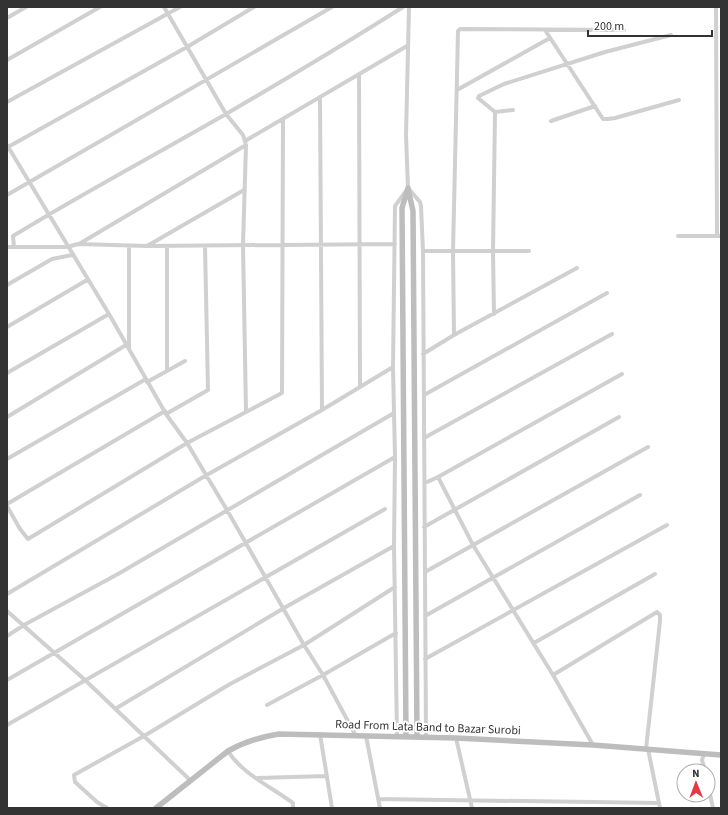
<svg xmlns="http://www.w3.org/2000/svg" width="728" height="815" font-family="'Source Sans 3',sans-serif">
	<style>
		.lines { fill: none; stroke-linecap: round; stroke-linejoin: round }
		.street { stroke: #d0d0d0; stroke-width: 4 }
		.secondary { stroke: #bdbdbd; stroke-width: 5.5 }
		.labels { text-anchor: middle; stroke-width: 4; stroke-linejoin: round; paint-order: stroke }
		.street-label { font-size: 12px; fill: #333; stroke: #fff }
	</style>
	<rect width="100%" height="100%" fill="#fff"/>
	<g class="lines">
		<!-- street -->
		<path class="street" d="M 164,7 L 226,114 L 243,135 L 246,145 L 243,245 L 246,411
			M 409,7 L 406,135 L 408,188 L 420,202 L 421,206 L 423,251 L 426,736
			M 716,7 L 717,236
			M 7,18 L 26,7
			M 545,30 L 603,119 L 608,119 L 615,118 L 679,100
			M 7,60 L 100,7
			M 359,75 L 360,387
			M 457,90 L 550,38
			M 320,98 L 322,410
			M 7,102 L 180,7
			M 513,110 L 495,112 L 478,98 L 479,96 L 504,84 L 605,52 L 671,35
			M 551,121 L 595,106
			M 245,141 L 407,46
			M 7,145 L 109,314 L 166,414 L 187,443 L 227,510 L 304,645 L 323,675 L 356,736
			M 8,147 L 187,47 L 254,7
			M 7,195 L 332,7
			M 678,236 L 721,236
			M 79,244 L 246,145
			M 129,246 L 129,349
			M 147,246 L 244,190
			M 7,247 L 67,247 L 78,244 L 147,246 L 395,244
			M 14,247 L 13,236 C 83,193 155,155 226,114 C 286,79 345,44 403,7
			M 423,251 L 529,251
			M 7,285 L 52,259 L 72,255
			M 494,314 L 493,251 L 495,112
			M 7,327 L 87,280
			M 454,335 L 453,251 L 458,31 L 460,29 L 624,30
			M 423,354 L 454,335 L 577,268
			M 167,370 L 167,246
			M 7,373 L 109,314
			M 147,382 L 185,361
			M 424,395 L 607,293
			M 166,414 L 208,390 L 205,246
			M 7,417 L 126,345
			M 424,438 L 612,334
			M 7,459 L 146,379
			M 438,477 L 473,545 L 553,675 L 593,745
			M 425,483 L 438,477 L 622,374
			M 7,504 L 165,411
			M 7,506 L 20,529 L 28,539 L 187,443 L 282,393 L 283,119
			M 424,527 L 619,417
			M 425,572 L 648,447
			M 7,594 L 205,476 L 322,410 L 393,367
			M 7,611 L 85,680 L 190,780
			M 425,616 L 640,495
			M 7,636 L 24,625 L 118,574 L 394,413
			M 534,643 L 655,574
			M 425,659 L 667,525
			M 553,675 L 657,612 L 660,615 L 660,621 L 646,749
			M 7,680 L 395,457
			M 267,705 L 323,675 L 396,633
			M 115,709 L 284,608 L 394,546
			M 7,725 L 385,509
			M 320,734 L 332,808
			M 366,736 L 380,808
			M 397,736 L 394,546 L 395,457 L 393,367 L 395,206 L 406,191
			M 456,738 L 472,808
			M 648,749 L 660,808
			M 228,751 C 241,773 273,788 293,803 L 293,808
			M 704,754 L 702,760 L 705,771
			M 257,778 L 327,776
			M 708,785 L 713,808
			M 378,799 L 659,803
			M 107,808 L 97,802 L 75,782 L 74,775 L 144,736 L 230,684 L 304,645 L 395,587"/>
		<!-- secondary -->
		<path class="secondary" d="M 408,189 L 413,211 L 417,736
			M 406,736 L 402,208 L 408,188
			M 156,808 L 228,751 C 244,742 260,737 279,734 L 456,738 L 593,745 L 721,755"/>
	</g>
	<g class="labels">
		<!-- street labels -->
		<g class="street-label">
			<text transform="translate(428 727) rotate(2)" y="4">Road From Lata Band to Bazar Surobi</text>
		</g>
	</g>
	<!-- border -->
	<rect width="728" height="815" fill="none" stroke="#333333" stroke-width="16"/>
	<!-- north arrow -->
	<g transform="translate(696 783) rotate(359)"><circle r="19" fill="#ffffff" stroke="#adadad"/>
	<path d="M0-3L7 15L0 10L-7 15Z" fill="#e63946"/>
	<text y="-6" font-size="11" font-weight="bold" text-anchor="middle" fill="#333333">N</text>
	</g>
	<!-- scale -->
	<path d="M588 30v6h124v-6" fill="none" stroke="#333333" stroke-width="2"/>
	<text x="594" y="30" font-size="12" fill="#333333" stroke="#ffffff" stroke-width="3" paint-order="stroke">200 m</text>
</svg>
